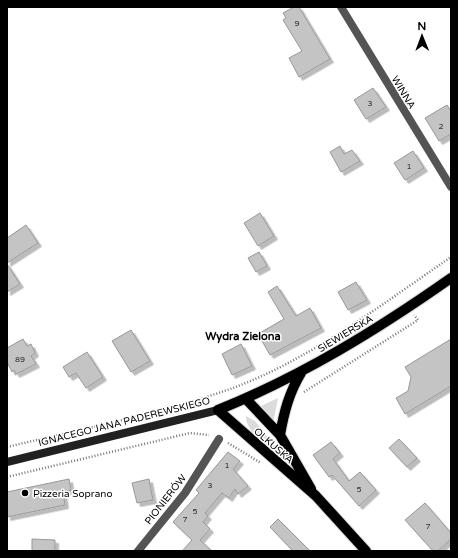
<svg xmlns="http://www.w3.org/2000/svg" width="458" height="558" font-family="'Varela Round',sans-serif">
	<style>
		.green { fill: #dbdbdb }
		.building { fill: #c4c4c4; stroke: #989898; filter: url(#shadow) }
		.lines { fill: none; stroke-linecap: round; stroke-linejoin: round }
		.primary-casing { stroke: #dbdbdb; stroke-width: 12 }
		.path { stroke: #767676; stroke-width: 2.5; stroke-dasharray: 1 2; stroke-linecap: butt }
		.minor { stroke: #545454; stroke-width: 8 }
		.secondary { stroke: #212121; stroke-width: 8 }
		.primary { stroke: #000; stroke-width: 10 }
		.poi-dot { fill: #000; stroke: #fff; stroke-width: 1.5 }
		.labels { text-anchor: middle; stroke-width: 3; stroke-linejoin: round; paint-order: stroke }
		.number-label { font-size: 8px; fill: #313131 }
		.street-label { font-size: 10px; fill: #000; stroke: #fff }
		.poi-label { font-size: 10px; fill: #000; stroke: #fff; text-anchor: start }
		.neighbourhood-label { font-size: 11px; font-weight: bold; fill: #000; stroke: #fff }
	</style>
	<defs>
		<filter id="shadow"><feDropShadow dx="3.5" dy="3.5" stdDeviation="0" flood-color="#0004"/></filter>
	</defs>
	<rect width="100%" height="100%" fill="#fff"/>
	<!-- green -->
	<path class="green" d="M 278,398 L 273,423 L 261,406 Z
		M 246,416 L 255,421 L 276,447 L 272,450 C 262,441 246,431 246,416 Z"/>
	<!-- building -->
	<path class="building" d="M 294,7 L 299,7 L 330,59 L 299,77 L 289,58 L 302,51 L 283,20 L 286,18 L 283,13 Z
		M 373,88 L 386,107 L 366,119 L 354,100 Z
		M 447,105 L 451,111 L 451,134 L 439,141 L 425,118 Z
		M 340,146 L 344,154 L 352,150 L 360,161 L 341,172 L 330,152 Z
		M 413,151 L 424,168 L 405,180 L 394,163 Z
		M 260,213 L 274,236 L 258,246 L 244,223 Z
		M 26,225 L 38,243 L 7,263 L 7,238 Z
		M 259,252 L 267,266 L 256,272 L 248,258 Z
		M 7,264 L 20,284 L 7,292 Z
		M 356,282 L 367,300 L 348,310 L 338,292 Z
		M 277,286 L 296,316 L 310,308 L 321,328 L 270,355 L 258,334 L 284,319 L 268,292 Z
		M 131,330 L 150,361 L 131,372 L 112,341 Z
		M 23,339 L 27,346 L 31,344 L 35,353 L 31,356 L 36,364 L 16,374 L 14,370 L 12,372 L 7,362 L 7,348 Z
		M 451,339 L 451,386 L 405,414 L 396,398 L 408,391 L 411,377 L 405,367 Z
		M 241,344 L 252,366 L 232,375 L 222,354 Z
		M 87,352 L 103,377 L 86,388 L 76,373 L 69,377 L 63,367 Z
		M 399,439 L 417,458 L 407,467 L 389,448 Z
		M 331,442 L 340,453 L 333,459 L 349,481 L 360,472 L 376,490 L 359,506 L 332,475 L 329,477 L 313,455 Z
		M 228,452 L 240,461 L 233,469 L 248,486 L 238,494 L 235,489 L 229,498 L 222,493 L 205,513 L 208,516 L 203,522 L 210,529 L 200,540 L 212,551 L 182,551 L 192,540 L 173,522 L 199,493 L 196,490 Z
		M 69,479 L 71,490 L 63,492 L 65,505 L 7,517 L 7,492 Z
		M 149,479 L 153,500 L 137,503 L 132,483 Z
		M 425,503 L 451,533 L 451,539 L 438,551 L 433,551 L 405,520 Z
		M 278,519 L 310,551 L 293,551 L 270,527 Z
		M 32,539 L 55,540 L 55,551 L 32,551 Z"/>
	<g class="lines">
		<!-- primary casing -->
		<g class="primary-casing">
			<path id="primary" d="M 246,399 L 280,435 L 311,489
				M 280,435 C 284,412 289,393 301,373
				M 366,551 L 316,496 L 218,410 C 302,376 377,330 451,278"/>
		</g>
		<!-- path -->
		<path class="path" d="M 304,392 L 418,320 L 414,315
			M 228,443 L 261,463
			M 7,447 C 82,429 160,414 233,388 C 309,360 384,303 451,257
			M 7,477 L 190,433 L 209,435"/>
		<!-- minor -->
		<path class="minor" d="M 341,7 L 451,187
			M 138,551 L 185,493 L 219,439"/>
		<!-- secondary -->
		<path class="secondary" d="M 7,462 L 218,410"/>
		<!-- primary -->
		<use href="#primary" class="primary"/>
	</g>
	<!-- markers -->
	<circle class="poi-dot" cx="25" cy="493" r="4"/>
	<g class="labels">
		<!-- number labels -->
		<g class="number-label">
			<text x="297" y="26">9</text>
			<text x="370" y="106">3</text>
			<text x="441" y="129">2</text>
			<text x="409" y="169">1</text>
			<text x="20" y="362">89</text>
			<text x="227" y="468">1</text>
			<text x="210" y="488">3</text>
			<text x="359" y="492">5</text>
			<text x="195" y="514">5</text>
			<text x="185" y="522">7</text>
			<text x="428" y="529">7</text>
		</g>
		<!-- street labels -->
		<g class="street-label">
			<text transform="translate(404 92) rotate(59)" y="4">WINNA</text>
			<text transform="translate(345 333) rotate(-31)" y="4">SIEWIERSKA</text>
			<text transform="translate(124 421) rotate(-14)" y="4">IGNACEGO JANA PADEREWSKIEGO</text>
			<text transform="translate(274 445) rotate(41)" y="4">OLKUSKA</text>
			<text transform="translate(165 499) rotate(-52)" y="4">PIONIERÓW</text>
		</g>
		<!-- poi labels -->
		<g class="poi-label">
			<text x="33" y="497">Pizzeria Soprano</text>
		</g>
		<!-- neighbourhood labels -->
		<g class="neighbourhood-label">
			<text x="243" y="340">Wydra Zielona</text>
		</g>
	</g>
	<!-- border -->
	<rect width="458" height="558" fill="none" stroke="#000000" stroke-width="16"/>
	<!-- north arrow -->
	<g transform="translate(422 36) rotate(359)" stroke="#ffffff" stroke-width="3" paint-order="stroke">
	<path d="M0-3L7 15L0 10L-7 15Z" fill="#000000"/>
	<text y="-6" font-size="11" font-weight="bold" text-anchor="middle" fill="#000000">N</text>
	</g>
</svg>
